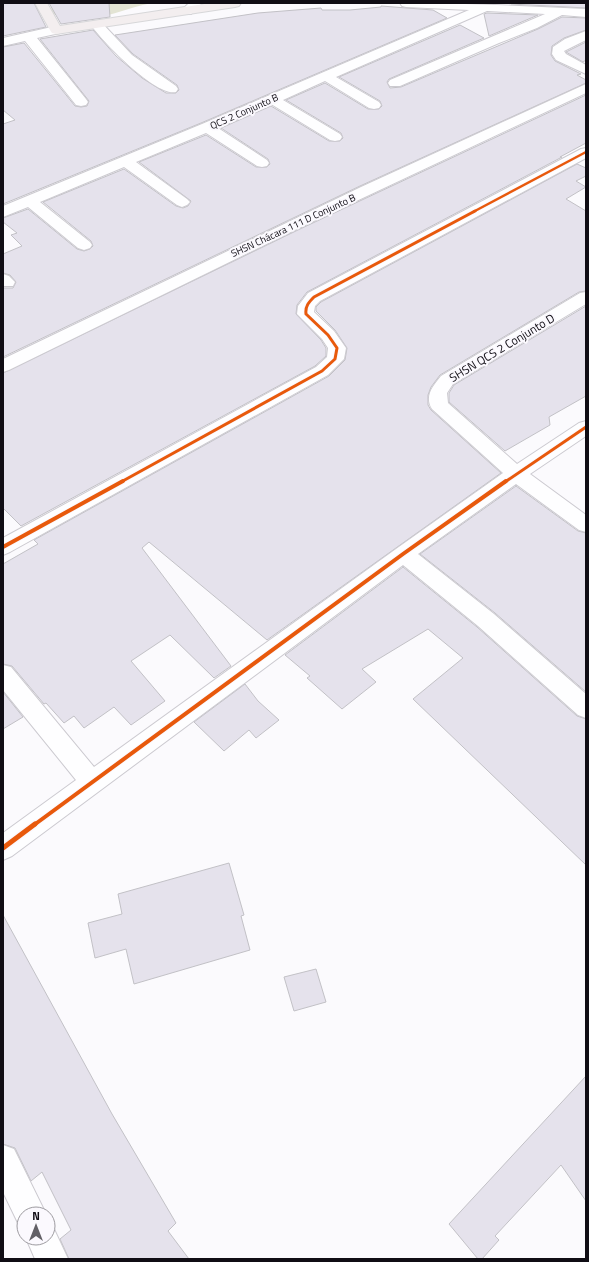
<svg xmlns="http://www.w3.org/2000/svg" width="589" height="1262" font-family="'Titillium Web',sans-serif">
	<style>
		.green { fill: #e3e4d4 }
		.building { fill: #e5e2ec; stroke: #c2c1c6 }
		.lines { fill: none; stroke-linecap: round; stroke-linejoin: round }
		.minor-casing { stroke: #cccad0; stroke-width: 2 }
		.major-casing { stroke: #d7d7d9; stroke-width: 2 }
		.minor { fill: #fefeff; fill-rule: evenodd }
		.major { fill: #f3eeef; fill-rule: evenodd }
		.cycleway-far3-casing { stroke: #fbf9fe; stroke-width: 4 }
		.cycleway-far2-casing { stroke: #fbf9fe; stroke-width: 5 }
		.cycleway-far1-casing { stroke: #fbf9fe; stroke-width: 6 }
		.cycleway-casing { stroke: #fbf9fe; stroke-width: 8 }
		.cycleway-far3 { stroke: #e8590c; stroke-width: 2.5 }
		.cycleway-far2 { stroke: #e8590c; stroke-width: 3 }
		.cycleway-far1 { stroke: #e8590c; stroke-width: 4 }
		.cycleway { stroke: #e8590c; stroke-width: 5 }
		.labels { text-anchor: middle; stroke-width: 4; stroke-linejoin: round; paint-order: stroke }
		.far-street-label { font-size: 10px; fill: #100d14; stroke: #fbf9fe }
		.street-label { font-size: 12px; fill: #100d14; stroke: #fbf9fe }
	</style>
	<rect width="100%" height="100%" fill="#fbfafd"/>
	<!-- green -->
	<path class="green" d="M 50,3 L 152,3 C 118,9 88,29 53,14 Z"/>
	<!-- building -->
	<path class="building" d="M 3,3 L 34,3 L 46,27 L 3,36 Z
		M 49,3 L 109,3 L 110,17 L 61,24 Z
		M 510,3 L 586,3 L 586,8 L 511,4 Z
		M 381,6 L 433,10 L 447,18 L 201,123 L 3,204 L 3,124 L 15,120 L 3,110 L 3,47 L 24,43 L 75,106 L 81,107 L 87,106 L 89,101 L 40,39 L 93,30 L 116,56 L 142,78 L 166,93 L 176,93 L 179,90 L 177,85 L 133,54 L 115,35 L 258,13 L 321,8 L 322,10 L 350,10 L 381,7 Z
		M 487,13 L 538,15 L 489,36 L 484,14 Z
		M 562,17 L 586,18 L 586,30 L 564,38 L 552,46 L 551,55 L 555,61 L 581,74 L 577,75 L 586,80 L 586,83 L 360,186 L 3,357 L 3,288 L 13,288 L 16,282 L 10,275 L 3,273 L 3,254 L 22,246 L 11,235 L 17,233 L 3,222 L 3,218 L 28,209 L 77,249 L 84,251 L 90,249 L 93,246 L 91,241 L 43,202 L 124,169 L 176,206 L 183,208 L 188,206 L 191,201 L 139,162 L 206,135 L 256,167 L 267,167 L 270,164 L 268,159 L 221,128 L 271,106 L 329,141 L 340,141 L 343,138 L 341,133 L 286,100 L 325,83 L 368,109 L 379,109 L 382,106 L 380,101 L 339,77 L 460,25 L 484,38 L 389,79 L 387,82 L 390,88 L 401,87 L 538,29 Z
		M 586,42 L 586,60 L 583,62 L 566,52 Z
		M 586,95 L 586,143 L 560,157 L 562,157 L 307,292 L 297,305 L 296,314 L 321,340 L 326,348 L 326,356 L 315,366 L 21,526 L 3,508 L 3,373 L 300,229 Z
		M 577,164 L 586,168 L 586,176 L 576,181 L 586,187 L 566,199 L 586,211 L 586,291 L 579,292 L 440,375 L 431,387 L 428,395 L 428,405 L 431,410 L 501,473 L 267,640 L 149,542 L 142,548 L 231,666 L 214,678 L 170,635 L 131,661 L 165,701 L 131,725 L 114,707 L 84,728 L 74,716 L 64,723 L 46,703 L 44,704 L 12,666 L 3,664 L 3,564 L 38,544 L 34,540 L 329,376 L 345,360 L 347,348 L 335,330 L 316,311 L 316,307 L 321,302 Z
		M 586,306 L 586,396 L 549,417 L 550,425 L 505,451 L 449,402 L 449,393 L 454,385 Z
		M 516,486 L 578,531 L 586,533 L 586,692 L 495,613 L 420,554 Z
		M 403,567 L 477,627 L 577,716 L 586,719 L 586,865 L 413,699 L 463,658 L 428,629 L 362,669 L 376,682 L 342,709 L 307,678 L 310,676 L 285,655 Z
		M 245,684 L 258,701 L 279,720 L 256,738 L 249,730 L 224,751 L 194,722 Z
		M 3,692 L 23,717 L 3,729 Z
		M 229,863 L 244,915 L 241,916 L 250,950 L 134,984 L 126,949 L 95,958 L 88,923 L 122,914 L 118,894 Z
		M 3,915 L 112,1114 L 176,1223 L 168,1231 L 189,1259 L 69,1259 L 60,1239 L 71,1230 L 42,1172 L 31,1181 L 15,1148 L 3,1144 Z
		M 316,969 L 326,1002 L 294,1011 L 284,977 Z
		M 586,1076 L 586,1201 L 561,1165 L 495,1236 L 499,1240 L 482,1259 L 478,1259 L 449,1224 Z"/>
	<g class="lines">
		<!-- minor casing -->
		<g class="minor-casing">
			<path id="minor" d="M 189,3 L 202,3 L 191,14 L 183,14 L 181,11 Z
				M 400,3 C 462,3 524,6 586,9 L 586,17 L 562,15 L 537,28 L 499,43 L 400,86 L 390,86 L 388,83 L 390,80 L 545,14 L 487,11 L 336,77 L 379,102 L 381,105 L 379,108 L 374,109 L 369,108 L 325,81 L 283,100 L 340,134 L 342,137 L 340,140 L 335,141 L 330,140 L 271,104 L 218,128 L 267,160 L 269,163 L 267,166 L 262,167 L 257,166 L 206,133 L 136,162 L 187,199 L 190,202 L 187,205 L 182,207 L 177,205 L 124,167 L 40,202 L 90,242 L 92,245 L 90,248 L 84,250 L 78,248 L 28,207 L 3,217 L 3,206 L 202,124 L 469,10 L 406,7 L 402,6 Z
				M 97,21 L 101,22 L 132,55 L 176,86 L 178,89 L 176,92 C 156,97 102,41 91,25 L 93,22 Z
				M 56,26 L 60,27 L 62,30 L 60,33 L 37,38 L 86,99 L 88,102 L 86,105 L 81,106 L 76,105 L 25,41 L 3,46 L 3,38 Z
				M 586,31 L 586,40 L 564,51 L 566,54 L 586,65 L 586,74 L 556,60 L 552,54 L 553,47 L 565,39 Z
				M 586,84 L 586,93 L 299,228 L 9,370 L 3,372 L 3,359 L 361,187 Z
				M 586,148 L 586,158 L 320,301 L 315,306 L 314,312 L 334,331 L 346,348 L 344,359 L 328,375 L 10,552 L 3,555 L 3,538 L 316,367 L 327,357 L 328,348 L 322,339 L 297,314 L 298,306 L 308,293 L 581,149 Z
				M 3,274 L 9,276 L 15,282 L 13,286 L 3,286 Z
				M 586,292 L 586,304 L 453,384 L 447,393 L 448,403 L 517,464 L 579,423 L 586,421 L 586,436 L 530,474 L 586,515 L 586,532 L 579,530 L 516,484 L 418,554 L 494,614 L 586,694 L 586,718 L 578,715 L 478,626 L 403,565 L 12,856 L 3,860 L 3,833 L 76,780 L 3,690 L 3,665 L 11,667 L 94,767 L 396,549 L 503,473 L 432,409 C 424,396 433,386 441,376 L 580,293 Z
				M 3,1145 L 14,1149 L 46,1214 L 24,1214 L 24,1227 L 19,1225 L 3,1192 Z
				M 48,1225 L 53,1227 L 68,1259 L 35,1259 L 26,1238 L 48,1238 Z"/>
		</g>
		<!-- major casing -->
		<g class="major-casing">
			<path id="major" d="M 35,3 L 47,3 L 60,26 L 211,3 L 241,3 L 239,6 L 235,7 L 56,34 L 52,33 L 50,30 Z"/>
		</g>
		<!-- minor -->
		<use href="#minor" class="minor"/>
		<!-- major -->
		<use href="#major" class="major"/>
		<!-- cycleway-far3 casing -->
		<g class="cycleway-far3-casing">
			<path id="cycleway-far3" d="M 473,212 L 586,152"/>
		</g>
		<!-- cycleway-far2 casing -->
		<g class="cycleway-far2-casing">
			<path id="cycleway-far2" d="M 121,482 L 322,371 L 335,359 L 337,348 L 328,335 L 306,314 C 305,306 309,302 314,297 L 475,211
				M 505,482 L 586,427"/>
		</g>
		<!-- cycleway-far1 casing -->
		<g class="cycleway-far1-casing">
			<path id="cycleway-far1" d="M 3,547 L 123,481
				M 34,825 L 403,554 L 506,481"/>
		</g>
		<!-- cycleway casing -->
		<g class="cycleway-casing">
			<path id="cycleway" d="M 3,848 L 35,824"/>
		</g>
		<!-- cycleway-far3 -->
		<use href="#cycleway-far3" class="cycleway-far3"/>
		<!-- cycleway-far2 -->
		<use href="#cycleway-far2" class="cycleway-far2"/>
		<!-- cycleway-far1 -->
		<use href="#cycleway-far1" class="cycleway-far1"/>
		<!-- cycleway -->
		<use href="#cycleway" class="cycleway"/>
	</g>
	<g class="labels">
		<!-- far-street labels -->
		<g class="far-street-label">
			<text transform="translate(244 111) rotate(-24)" y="4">QCS 2 Conjunto B</text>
			<text transform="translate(293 225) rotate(-25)" y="4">SHSN Chácara 111 D Conjunto B</text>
		</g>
		<!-- street labels -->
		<g class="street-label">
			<text transform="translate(502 348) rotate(-31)" y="4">SHSN QCS 2 Conjunto D</text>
		</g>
	</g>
	<!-- border -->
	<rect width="589" height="1262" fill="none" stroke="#100d14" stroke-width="8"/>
	<!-- north arrow -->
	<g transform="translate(36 1226)"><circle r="19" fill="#fbf9fe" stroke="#9d9ba0"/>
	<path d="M0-3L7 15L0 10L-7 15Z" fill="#626066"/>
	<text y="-6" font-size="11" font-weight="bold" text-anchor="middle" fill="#100d14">N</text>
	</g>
</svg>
